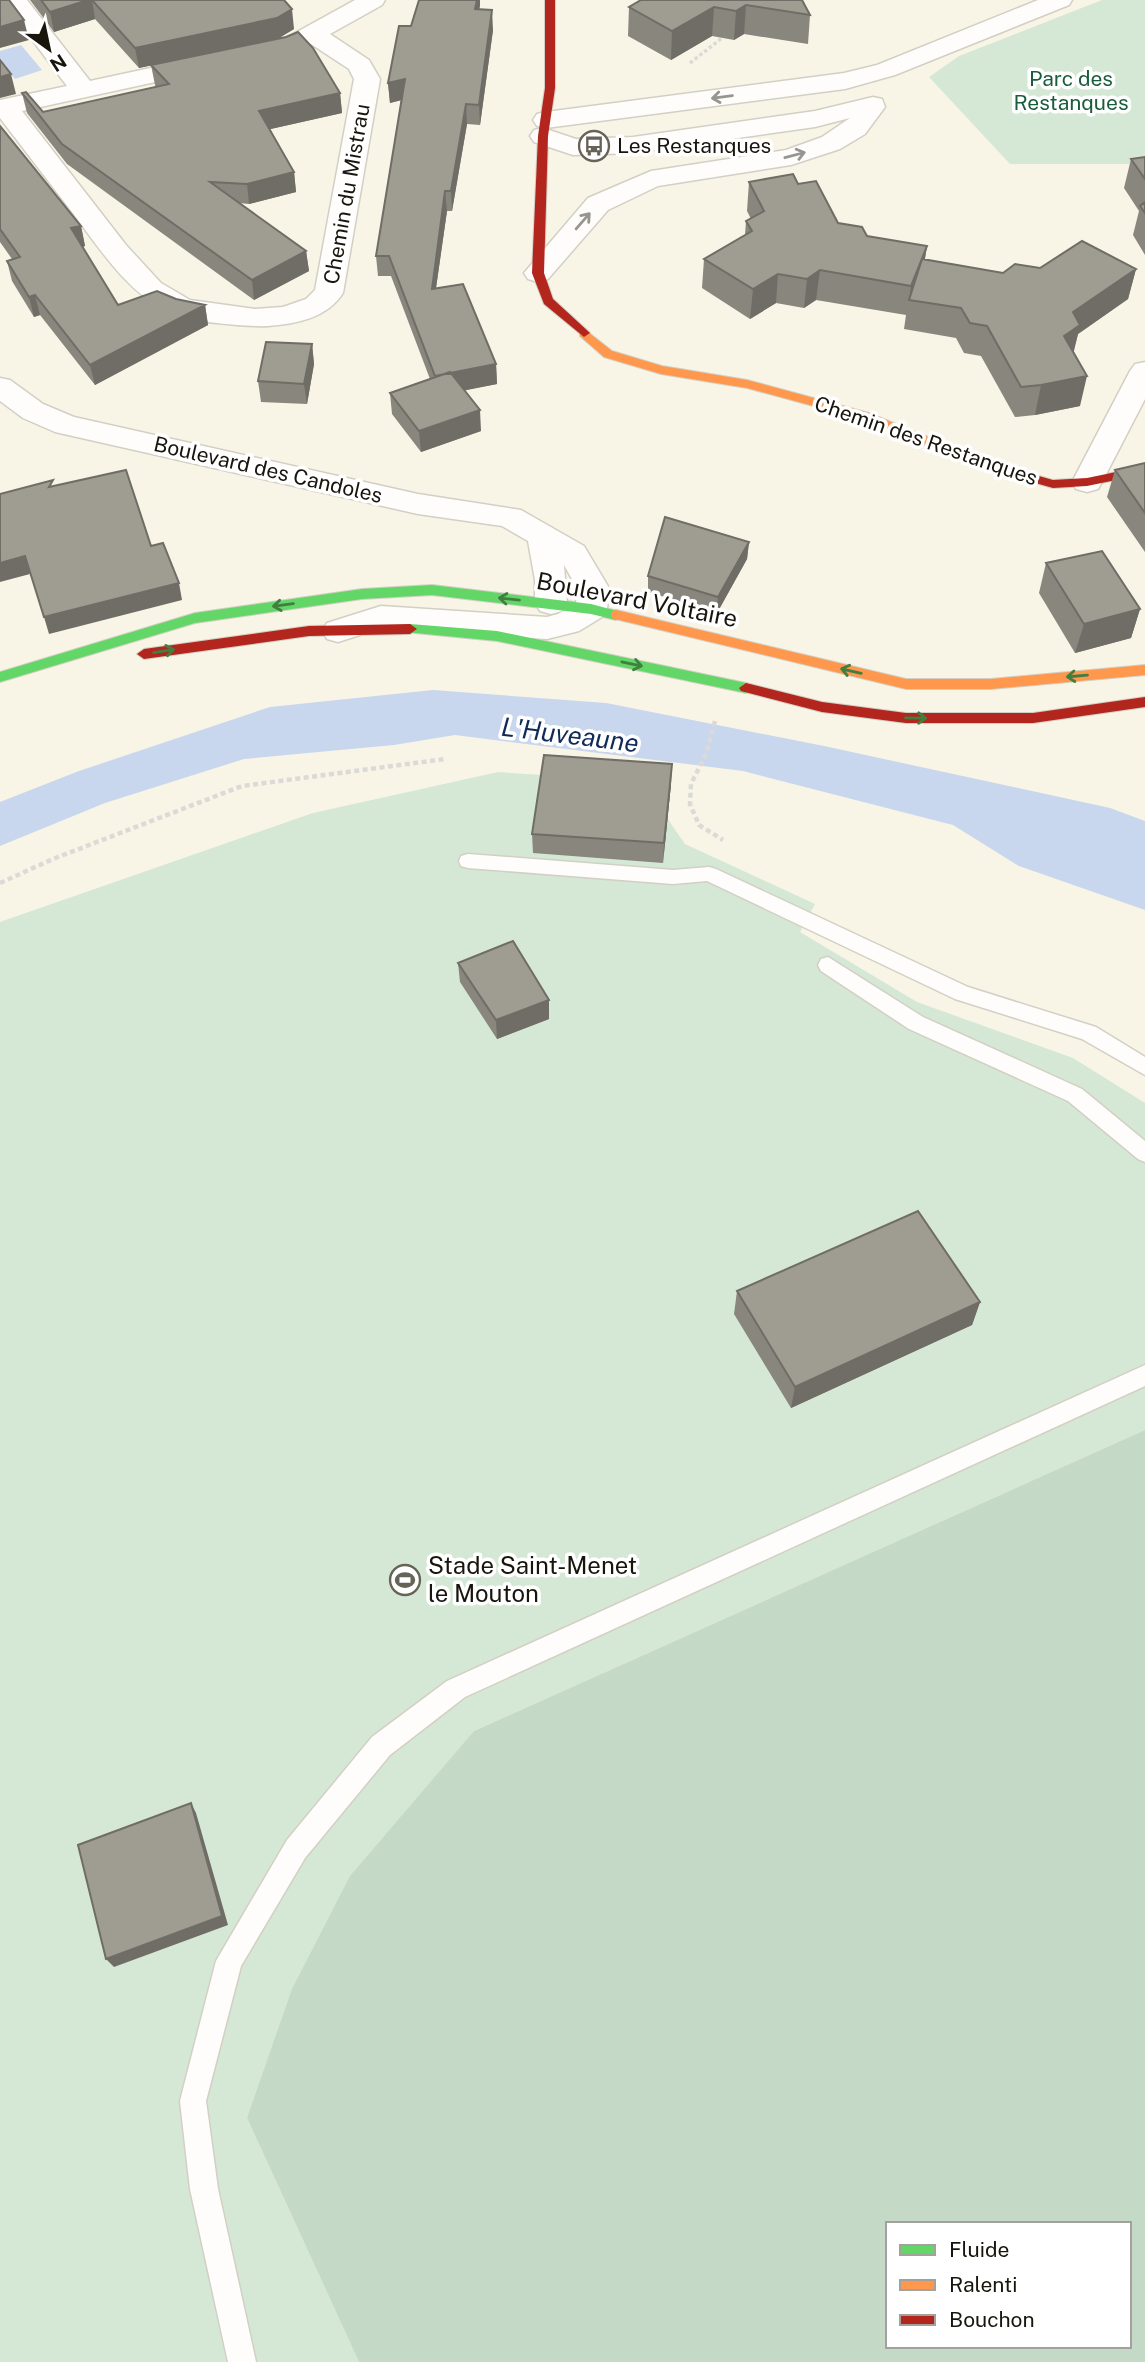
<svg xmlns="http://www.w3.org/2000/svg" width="1145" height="2362" font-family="'Public Sans',sans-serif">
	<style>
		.green { fill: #d5e8d5 }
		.forest { fill: #c5dac6; fill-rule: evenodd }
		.water { fill: #c8d7ed }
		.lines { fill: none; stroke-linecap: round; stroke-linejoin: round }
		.lane-casing { stroke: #d2d0c4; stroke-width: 3 }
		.street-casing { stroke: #d2d0c4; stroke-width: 3 }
		.fast-casing { stroke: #d2d0c4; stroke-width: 2 }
		.slow-casing { stroke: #d2d0c4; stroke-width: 2 }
		.jam-casing { stroke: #d2d0c4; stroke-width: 2 }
		.path-far1 { stroke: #dcdad7; stroke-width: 3.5; stroke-dasharray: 3.5 2.5; stroke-linecap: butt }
		.path { stroke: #dcdad7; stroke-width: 4.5; stroke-dasharray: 5 3.5; stroke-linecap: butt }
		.lane { fill: #fefdfb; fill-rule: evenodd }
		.street { fill: #fefdfb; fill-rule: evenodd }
		.fast { fill: #63d668; fill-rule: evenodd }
		.slow { fill: #ff974d; fill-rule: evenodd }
		.jam { fill: #b3261e; fill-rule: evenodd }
		.wall { fill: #89867e }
		.shaded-wall { fill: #6f6d66 }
		.building { fill: #9f9c92; stroke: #6f6d66; stroke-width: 2 }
		.oneway { stroke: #96958f }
		.oneway2 { stroke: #417f3f }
		.labels { text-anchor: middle; stroke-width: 7; stroke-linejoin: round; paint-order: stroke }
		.far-park-label { font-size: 21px; fill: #195d3b; stroke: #fff }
		.far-poi-label { font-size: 21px; fill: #17150c; stroke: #fff; text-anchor: start }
		.far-street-label { font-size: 21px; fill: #17150c; stroke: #fff }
		.street-label { font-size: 24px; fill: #17150c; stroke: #fff }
		.poi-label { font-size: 24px; fill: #17150c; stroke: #fff; text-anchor: start }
		.water-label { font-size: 26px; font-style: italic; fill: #102b58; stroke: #fff }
	</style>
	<rect width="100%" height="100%" fill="#f8f4e6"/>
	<!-- green -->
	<path class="green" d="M 1102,0 L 1145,0 L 1145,164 L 1010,164 L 929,77 L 959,56 Z
		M 498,772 L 671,784 L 667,818 L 685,844 L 815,904 L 800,932 L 917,1002 L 1073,1058 L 1145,1103 L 1145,1430 L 474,1731 L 247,2118 L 359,2362 L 0,2362 L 0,922 L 313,813 Z"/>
	<!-- forest -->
	<path class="forest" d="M 1145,1430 L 1145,2362 L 359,2362 L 247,2118 L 292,1989 L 350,1876 L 474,1731 ZM 888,2224 L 1129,2224 L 1129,2346 L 888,2346 Z"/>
	<!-- water -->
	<path class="water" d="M 21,45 L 42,70 L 15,79 L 0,61 L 0,51 Z
		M 433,690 L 606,703 L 824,746 L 1110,808 L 1145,821 L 1145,910 L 1019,866 L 953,825 L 743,771 L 455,735 L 394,745 L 244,759 L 105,803 L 0,846 L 0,802 L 79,771 L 270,707 Z"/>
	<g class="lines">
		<!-- lane casing -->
		<g class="lane-casing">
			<path id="lane" d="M 468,854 L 673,870 L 709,867 L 716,869 L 968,987 L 1096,1027 L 1145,1057 L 1145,1075 L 1082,1039 L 955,999 L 707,881 L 673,884 L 468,868 L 461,866 L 459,861 L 461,856 Z
				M 828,957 L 923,1017 L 1082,1089 L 1145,1141 L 1145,1162 L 1138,1159 L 1068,1101 L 909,1029 L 821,971 L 818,965 L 821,959 Z
				M 1145,1365 L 1145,1386 L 465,1697 L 390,1755 L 305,1858 L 241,1966 L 206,2101 L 218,2189 L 256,2362 L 228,2362 L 190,2189 L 180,2101 L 216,1961 L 287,1840 L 372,1737 L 447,1681 Z"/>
		</g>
		<!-- street casing -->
		<g class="street-casing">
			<path id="street" d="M 2,0 L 27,0 L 90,81 L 206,56 L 215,59 L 219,64 L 215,69 L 22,111 L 126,245 L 161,283 L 190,300 L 255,309 L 283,307 L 306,299 L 315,290 L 354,79 L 349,69 L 311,44 L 295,51 L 286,48 L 282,43 L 286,38 L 355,0 L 385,0 L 382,5 L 330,34 L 369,60 L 380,79 L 343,293 C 327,318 296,324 268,326 C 247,327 191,322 172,314 C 128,294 100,249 72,212 C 48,181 24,149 0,118 L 0,100 L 67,86 Z
				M 1038,0 L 1072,0 L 1069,5 L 895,75 L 845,89 L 546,128 L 537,126 L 533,120 L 537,114 L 546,112 L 844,73 L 877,65 Z
				M 873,97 L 882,99 L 885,107 L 865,134 L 840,149 L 791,165 L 658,186 L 608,210 L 548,279 L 538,282 L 528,279 L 524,273 L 588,198 L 651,171 L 786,150 L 822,137 L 850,118 L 815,127 L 633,153 L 573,155 L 534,142 L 530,136 L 534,130 L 543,128 L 576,139 L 633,137 L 815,111 Z
				M 1145,362 L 1145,399 L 1102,482 L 1098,489 L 1087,492 L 1076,489 L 1072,482 L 1130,371 L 1135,364 Z
				M 0,378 L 10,380 L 43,404 L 74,417 L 418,494 L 521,510 L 584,546 L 609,588 L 607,609 L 602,617 L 579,631 L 547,639 L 382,628 L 338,642 L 327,639 L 322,631 L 327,623 L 381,606 L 547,617 L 558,614 L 576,604 L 577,588 L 564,565 L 567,603 L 562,611 L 551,614 L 540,611 L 535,603 L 535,580 L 528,541 L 502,526 L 418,514 L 55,432 L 23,418 L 0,401 Z"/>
		</g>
		<!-- fast casing -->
		<g class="fast-casing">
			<path id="fast" d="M 432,585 L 591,604 L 621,612 L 623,615 L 616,620 L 591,614 L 432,595 L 362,599 L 195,623 L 0,682 L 0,672 L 195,613 L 362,589 Z
				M 410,624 L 497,631 L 746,683 L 753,688 L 746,693 L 497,641 L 405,632 L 405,626 Z"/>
		</g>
		<!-- slow casing -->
		<g class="slow-casing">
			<path id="slow" d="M 584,329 L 612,351 L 662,366 L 747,380 L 869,413 L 987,461 L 989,464 L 983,468 L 979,467 L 861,419 L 747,388 L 661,374 L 604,357 L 580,336 L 580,330 Z
				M 616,610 L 906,679 L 991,679 L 1145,665 L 1145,675 L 991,689 L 906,689 L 611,618 L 611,612 Z"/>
		</g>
		<!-- jam casing -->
		<g class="jam-casing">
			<path id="jam" d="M 545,0 L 555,0 L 555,88 L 548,136 L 544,273 L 553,299 L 590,333 L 584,337 L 544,304 L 532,273 L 538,136 L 545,88 Z
				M 983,460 L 1053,480 L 1087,478 L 1145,466 L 1145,474 L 1087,486 L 1053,488 L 979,467 L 977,464 Z
				M 410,624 L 417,629 L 410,634 L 309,636 L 144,659 L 137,654 L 144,649 L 309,626 Z
				M 746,683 L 822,702 L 906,713 L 1033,713 L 1145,697 L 1145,707 L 1033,723 L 906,723 L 822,712 L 741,691 L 739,688 Z"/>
		</g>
		<!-- path-far1 -->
		<path class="path-far1" d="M 690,63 L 722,38"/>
		<!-- path -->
		<path class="path" d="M 715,721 L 706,754 L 691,784 L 690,804 L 699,825 L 723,840
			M 0,883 L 53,859 L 242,786 L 445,759"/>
		<!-- lane -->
		<use href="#lane" class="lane"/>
		<!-- street -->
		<use href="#street" class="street"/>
		<!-- fast -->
		<use href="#fast" class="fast"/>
		<!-- slow -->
		<use href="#slow" class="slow"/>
		<!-- jam -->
		<use href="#jam" class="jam"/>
	</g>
	<!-- wall -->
	<path class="wall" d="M 30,0 L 284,0 L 294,29 L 279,38 L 139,68 L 95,19 L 54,32 Z
		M 802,0 L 810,15 L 808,44 L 744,34 L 734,40 L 712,36 L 671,60 L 628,36 L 629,7 Z
		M 480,5 L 479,9 L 493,30 L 480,125 L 467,124 L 452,211 L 447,211 L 436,288 L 496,364 L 497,384 L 465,390 L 481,431 L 421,452 L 392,414 L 390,393 L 430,379 L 391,276 L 378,276 L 376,256 L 401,100 L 390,103 L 388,83 L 411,26 Z
		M 151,65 L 340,93 L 342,113 L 270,129 L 294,172 L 296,192 L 249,204 L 239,203 L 306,251 L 309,271 L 254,300 L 67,164 L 27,113 L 22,93 L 43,112 L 156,87 L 155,85 Z
		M 0,126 L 81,226 L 85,246 L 83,247 L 118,305 L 176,299 L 205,305 L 208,325 L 95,385 L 40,315 L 34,317 L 12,281 L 7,261 L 12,259 L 0,242 Z
		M 1145,157 L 1145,255 L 1133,235 L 1139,211 L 1124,188 L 1131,159 Z
		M 749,182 L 798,184 L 838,223 L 867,236 L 927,246 L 925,259 L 1003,273 L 1040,268 L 1136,269 L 1128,299 L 1078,334 L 1073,352 L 1080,406 L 1035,415 L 1015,417 L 981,356 L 964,353 L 956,338 L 904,329 L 906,315 L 816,300 L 804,308 L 776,303 L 750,319 L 702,288 L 704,259 L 745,235 L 746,221 L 751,219 L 747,211 Z
		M 312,344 L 314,364 L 307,404 L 261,402 L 258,381 Z
		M 1145,463 L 1145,552 L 1107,497 L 1115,470 Z
		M 749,542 L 747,559 L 717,613 L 648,592 L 648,576 Z
		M 1046,563 L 1140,609 L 1131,638 L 1075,653 L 1039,593 Z
		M 671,784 L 663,863 L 533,853 L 532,834 Z
		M 458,963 L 549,1000 L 549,1019 L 497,1039 L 460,982 Z
		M 737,1291 L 980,1302 L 972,1325 L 791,1408 L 734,1314 Z"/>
	<!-- shaded-wall -->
	<path class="shaded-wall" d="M 88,0 L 92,0 L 95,19 L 54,32 L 50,12 Z
		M 477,0 L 480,0 L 480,5 L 476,29 L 475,9 Z
		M 746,5 L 744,34 L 734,40 L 736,11 Z
		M 714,7 L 712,36 L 671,60 L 672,31 Z
		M 292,9 L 294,29 L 279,38 L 139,68 L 135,48 Z
		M 492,10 L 493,30 L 480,125 L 479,105 Z
		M 24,20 L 29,40 L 0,48 L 0,27 Z
		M 11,74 L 16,94 L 0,98 L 0,77 Z
		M 405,79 L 406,99 L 390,103 L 388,83 Z
		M 340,93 L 342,113 L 262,131 L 259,111 Z
		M 466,104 L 467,124 L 452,211 L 451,191 Z
		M 294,172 L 296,192 L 249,204 L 247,184 Z
		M 445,191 L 447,211 L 433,309 L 432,289 Z
		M 81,226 L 85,246 L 76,248 L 71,228 Z
		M 927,246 L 922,275 L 909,300 L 911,286 Z
		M 306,251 L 309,271 L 254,300 L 252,280 Z
		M 1136,269 L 1128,299 L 1078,334 L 1073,355 L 1064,336 L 1073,312 Z
		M 820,270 L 816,300 L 804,308 L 807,279 Z
		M 778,274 L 776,303 L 750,319 L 753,289 Z
		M 35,295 L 40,315 L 34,317 L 29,297 Z
		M 205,305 L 208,325 L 95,385 L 90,365 Z
		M 312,344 L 314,364 L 307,404 L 304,384 Z
		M 496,364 L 497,384 L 437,396 L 435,376 Z
		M 1087,376 L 1080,406 L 1035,415 L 1041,385 Z
		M 480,410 L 481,431 L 421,452 L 419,431 Z
		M 749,542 L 747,559 L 717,613 L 718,597 Z
		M 25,556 L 30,574 L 0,582 L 0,563 Z
		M 179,583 L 182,600 L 49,634 L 44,617 Z
		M 1140,609 L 1131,638 L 1075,653 L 1084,624 Z
		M 672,764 L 671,784 L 663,863 L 664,843 Z
		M 549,1000 L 549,1019 L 497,1039 L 496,1020 Z
		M 980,1302 L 972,1325 L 791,1408 L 795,1387 Z
		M 191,1803 L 196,1813 L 228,1925 L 114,1967 L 106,1959 Z"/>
	<!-- building -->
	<path class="building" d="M 0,0 L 9,0 L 24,20 L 0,27 Z
		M 41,0 L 88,0 L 50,12 Z
		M 92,0 L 284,0 L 292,9 L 277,18 L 135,48 Z
		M 419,0 L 477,0 L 475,9 L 492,10 L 479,105 L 466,104 L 451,191 L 445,191 L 432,289 L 463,284 L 496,364 L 435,376 L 389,256 L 376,256 L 405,79 L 388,83 L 399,26 L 411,26 Z
		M 641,0 L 802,0 L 810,15 L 746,5 L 736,11 L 714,7 L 672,31 L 629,7 Z
		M 298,32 L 313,48 L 340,93 L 259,111 L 294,172 L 247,184 L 210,182 L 306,251 L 252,280 L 62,144 L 22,93 L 26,92 L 43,112 L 169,84 L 151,65 L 286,37 Z
		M 0,60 L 11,74 L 0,77 Z
		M 0,126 L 81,226 L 71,228 L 118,305 L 157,291 L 176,299 L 205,305 L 90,365 L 35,295 L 29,297 L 7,261 L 20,257 L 0,229 Z
		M 1145,157 L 1145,179 L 1131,159 Z
		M 793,174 L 798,184 L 816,181 L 838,223 L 862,227 L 867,236 L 927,246 L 911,286 L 820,270 L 807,279 L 778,274 L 753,289 L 704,259 L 752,231 L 746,221 L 764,211 L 749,182 Z
		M 1145,202 L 1145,213 L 1140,206 Z
		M 1082,241 L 1136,269 L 1073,312 L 1080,325 L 1064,336 L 1087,376 L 1041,385 L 1021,387 L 987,326 L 970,323 L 961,308 L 909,300 L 922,259 L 1003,273 L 1015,264 L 1040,268 Z
		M 266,342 L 312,344 L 304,384 L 258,381 Z
		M 450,372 L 480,410 L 419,431 L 390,393 Z
		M 1145,463 L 1145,513 L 1115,470 Z
		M 126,470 L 151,546 L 163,543 L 179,583 L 44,617 L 25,556 L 0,563 L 0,494 L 53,480 L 49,487 Z
		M 665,517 L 749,542 L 718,597 L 648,576 Z
		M 1102,551 L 1140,609 L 1084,624 L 1046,563 Z
		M 544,755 L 672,764 L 664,843 L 532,834 Z
		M 513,941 L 549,1000 L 496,1020 L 458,963 Z
		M 918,1211 L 980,1302 L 795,1387 L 737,1291 Z
		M 191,1803 L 222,1916 L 106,1959 L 78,1845 Z"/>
	<!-- one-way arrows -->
	<defs><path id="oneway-shaft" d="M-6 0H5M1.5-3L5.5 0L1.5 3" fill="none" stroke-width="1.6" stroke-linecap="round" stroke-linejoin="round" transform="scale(1.75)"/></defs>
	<g class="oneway">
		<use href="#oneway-shaft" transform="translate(722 97) rotate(173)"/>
		<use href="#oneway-shaft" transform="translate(795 155) rotate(-15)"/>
		<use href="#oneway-shaft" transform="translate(583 221) rotate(-49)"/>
	</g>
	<g class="oneway2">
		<use href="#oneway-shaft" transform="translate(509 599) rotate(-174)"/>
		<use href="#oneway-shaft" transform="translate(283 605) rotate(172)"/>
		<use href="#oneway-shaft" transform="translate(164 651) rotate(-9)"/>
		<use href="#oneway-shaft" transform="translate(632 664) rotate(12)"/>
		<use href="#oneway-shaft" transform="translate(851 671) rotate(-167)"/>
		<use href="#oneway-shaft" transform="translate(1077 676) rotate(175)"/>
		<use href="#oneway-shaft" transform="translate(916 718) rotate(1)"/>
	</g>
	<!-- icons -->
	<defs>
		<g id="bus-ring" transform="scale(1.575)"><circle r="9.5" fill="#fff" stroke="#666358" stroke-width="1.5"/><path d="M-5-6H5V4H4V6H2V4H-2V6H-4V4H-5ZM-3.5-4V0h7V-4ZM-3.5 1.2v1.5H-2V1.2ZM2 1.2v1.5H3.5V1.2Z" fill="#666358"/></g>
		<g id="stadium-ring" transform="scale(1.575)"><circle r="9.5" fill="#fff" stroke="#666358" stroke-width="1.5"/><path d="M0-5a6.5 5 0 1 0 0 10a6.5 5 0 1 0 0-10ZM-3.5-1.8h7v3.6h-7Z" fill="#666358"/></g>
	</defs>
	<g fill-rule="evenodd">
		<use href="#bus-ring" x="594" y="146"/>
		<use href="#stadium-ring" x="405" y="1580"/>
	</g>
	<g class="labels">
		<!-- far-park labels -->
		<g class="far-park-label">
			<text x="1071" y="86">Parc des<tspan x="1071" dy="24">Restanques</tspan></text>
		</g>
		<!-- far-poi labels -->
		<g class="far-poi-label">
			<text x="617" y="153">Les Restanques</text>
		</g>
		<!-- far-street labels -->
		<g class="far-street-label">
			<text transform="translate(347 194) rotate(-80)" y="7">Chemin du Mistrau</text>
			<text transform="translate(926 441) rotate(19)" y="7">Chemin des Restanques</text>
			<text transform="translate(268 470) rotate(13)" y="7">Boulevard des Candoles</text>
		</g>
		<!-- street labels -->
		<g class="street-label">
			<text transform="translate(637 600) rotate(11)" y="8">Boulevard Voltaire</text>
		</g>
		<!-- poi labels -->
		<g class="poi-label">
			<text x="428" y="1574">Stade Saint-Menet<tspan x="428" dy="28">le Mouton</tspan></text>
		</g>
		<!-- water labels -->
		<g class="water-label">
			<text transform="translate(570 735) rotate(7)" y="9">L'Huveaune</text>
		</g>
	</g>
	<!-- legend -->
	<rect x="886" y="2222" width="245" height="126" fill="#ffffff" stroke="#a2a19e" stroke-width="2"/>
	<rect x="900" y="2245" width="35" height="10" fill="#63d668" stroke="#a2a19e" stroke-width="2"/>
	<text x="949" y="2257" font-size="21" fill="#17150c">Fluide</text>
	<rect x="900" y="2280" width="35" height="10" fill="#ff974d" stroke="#a2a19e" stroke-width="2"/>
	<text x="949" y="2292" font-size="21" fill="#17150c">Ralenti</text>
	<rect x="900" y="2315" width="35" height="10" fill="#b3261e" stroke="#a2a19e" stroke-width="2"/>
	<text x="949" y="2327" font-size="21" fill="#17150c">Bouchon</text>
	<!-- north arrow -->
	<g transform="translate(49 49) rotate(147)" stroke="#ffffff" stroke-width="5" paint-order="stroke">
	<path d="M0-5L12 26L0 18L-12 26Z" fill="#17150c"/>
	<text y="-10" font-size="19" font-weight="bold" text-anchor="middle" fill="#17150c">N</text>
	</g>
</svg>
